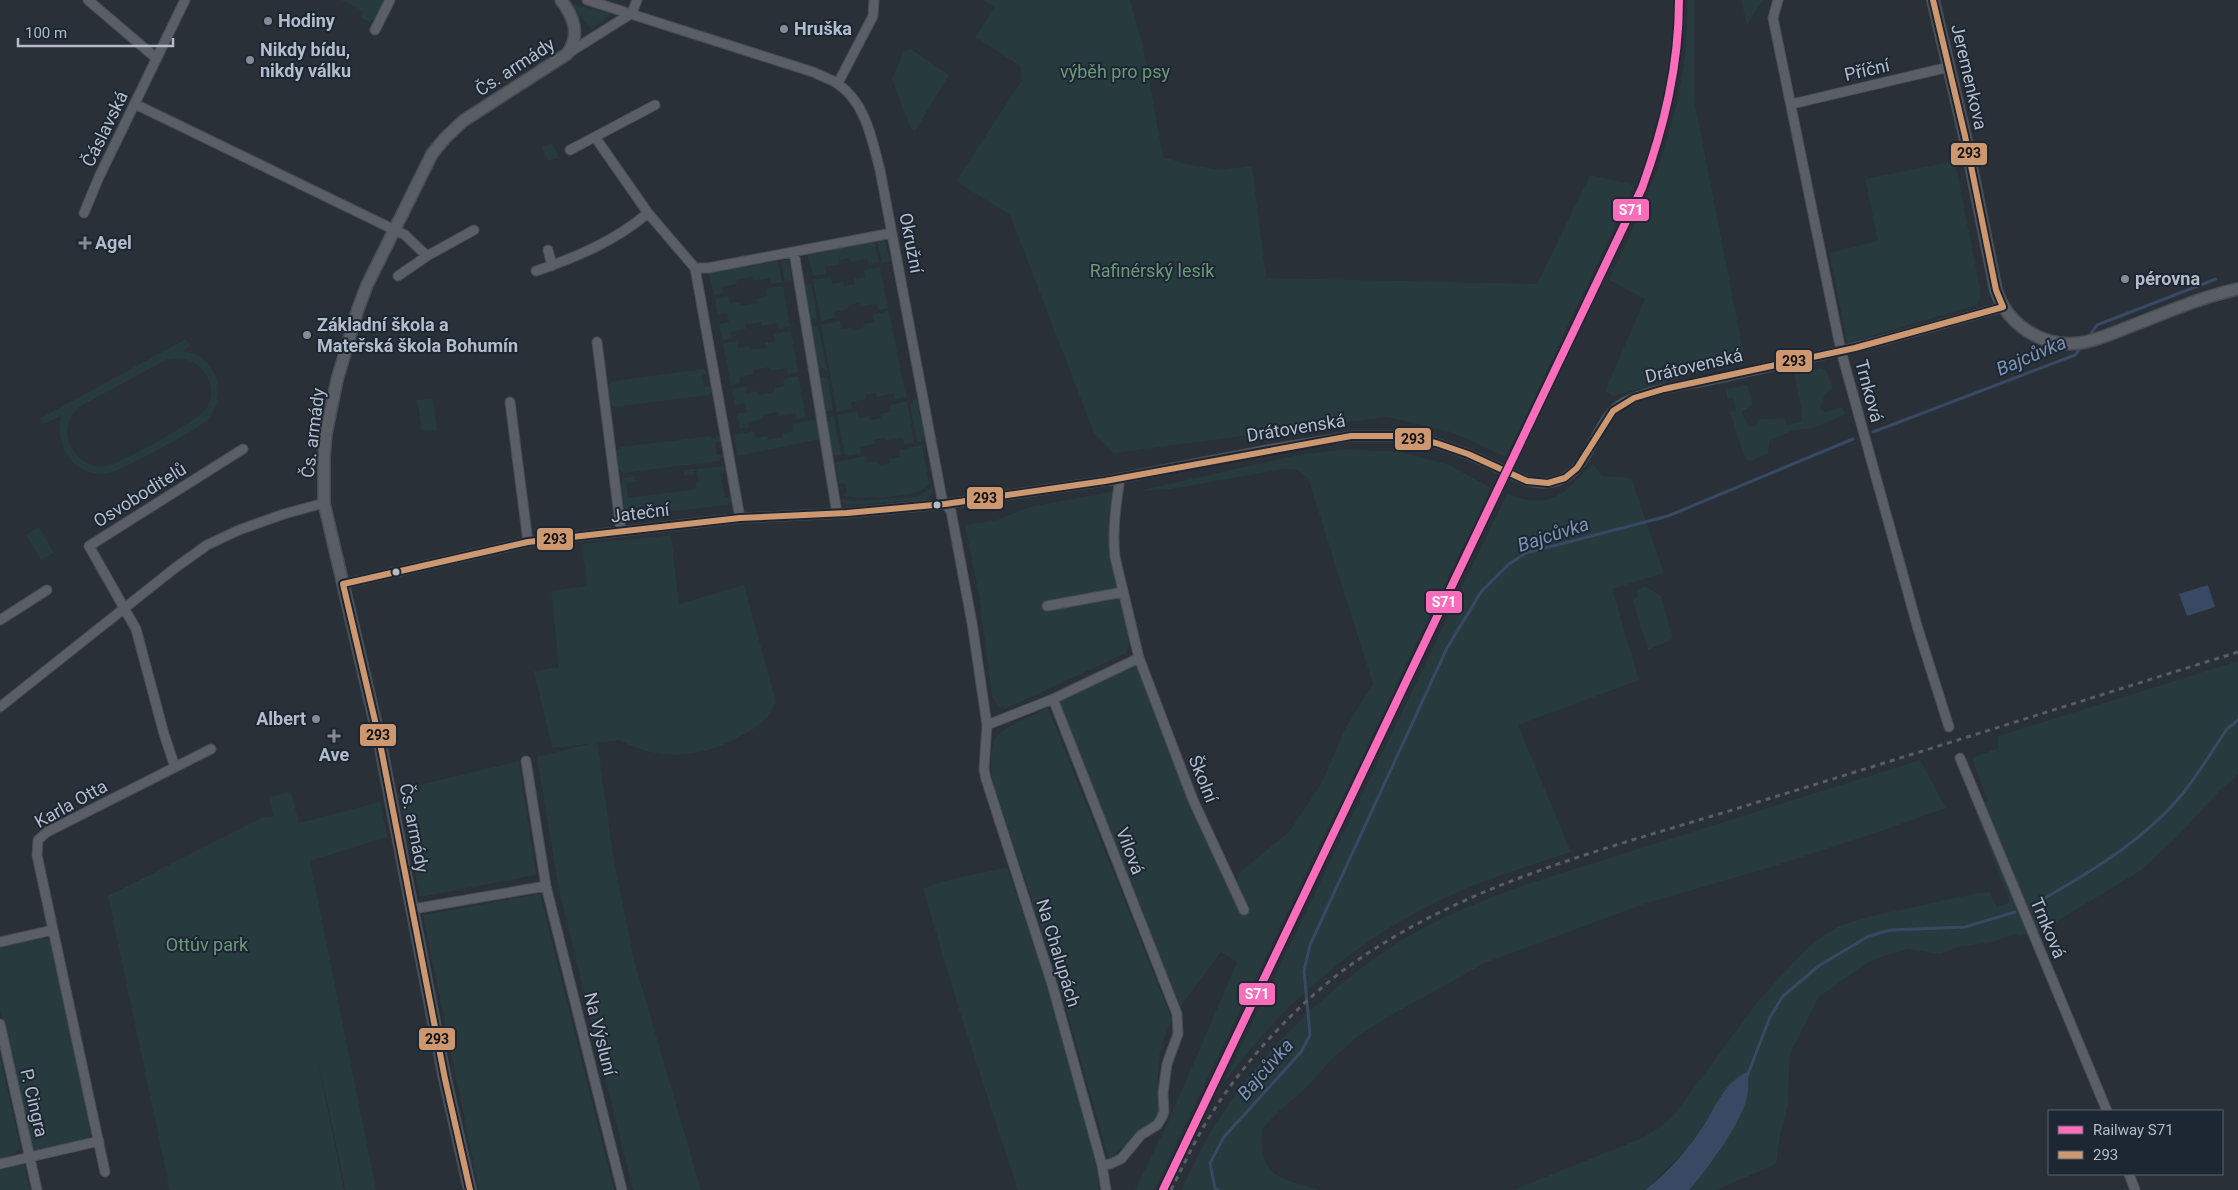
<svg xmlns="http://www.w3.org/2000/svg" width="2238" height="1190" font-family="Roboto,sans-serif">
	<style>
		.green { fill: #273a3e; fill-rule: evenodd }
		.water { fill: #384963 }
		.lines { fill: none; stroke-linecap: round; stroke-linejoin: round }
		.stream { stroke: #384963; stroke-width: 3 }
		.street-casing { stroke: #484c53; stroke-width: 11 }
		.secondary-casing { stroke: #484c53; stroke-width: 14 }
		.street { stroke: #5a5e66; stroke-width: 9 }
		.secondary { stroke: #595d64; stroke-width: 11 }
		.rail { stroke: #595d64; stroke-width: 3; stroke-dasharray: 5 5; stroke-linecap: butt }
		.bus-1-casing { stroke: #1d2633; stroke-width: 10 }
		.bus-1 { stroke: #cd976f; stroke-width: 6 }
		.rail-1-casing { stroke: #1d2633; stroke-width: 11 }
		.rail-1 { stroke: #fb6dba; stroke-width: 8 }
		.poi-dot { fill: #848b96; stroke: #1d2633; stroke-width: 2 }
		.bus-dot { fill: #b4bcc9; stroke: #1d2633; stroke-width: 2 }
		.labels { text-anchor: middle; stroke-width: 4; stroke-linejoin: round; paint-order: stroke }
		.poi-label { font-size: 18px; font-weight: bold; fill: #b4bcc9; stroke: #1d2633; text-anchor: start }
		.street-label { font-size: 18px; fill: #b4bcc9; stroke: #1d2633 }
		.park-label { font-size: 18px; fill: #6b9a76; stroke: #1d2633 }
		.water-label { font-size: 19px; font-style: italic; fill: #7c92b1; stroke: #1d2633 }
		.line-badge { stroke: #1d2633; stroke-width: 2 }
		.badge-label { font-size: 14px; text-anchor: middle; font-weight: bold; fill: #fff }
		.pale-badge-label { font-size: 14px; text-anchor: middle; font-weight: bold; fill: #111 }
	</style>
	<rect width="100%" height="100%" fill="#2a3038"/>
	<!-- green -->
	<path class="green" d="M 341,0 L 384,0 L 376,17 L 370,22 L 361,18 L 363,11 Z
		M 982,0 L 1130,0 L 1143,46 L 1163,157 L 1186,164 L 1220,170 L 1252,166 L 1266,278 L 1537,284 L 1590,175 L 1634,185 L 1506,457 L 1451,432 L 1387,417 L 1114,453 L 1094,433 L 1010,215 L 956,181 L 1022,80 L 1020,66 L 976,37 L 994,7 Z
		M 1687,0 L 1694,0 L 1694,99 L 1745,361 L 1613,396 L 1605,391 L 1645,299 L 1609,280 C 1653,189 1690,103 1687,0 Z
		M 1741,0 L 1763,0 L 1747,25 Z
		M 573,4 L 608,13 L 610,16 L 591,29 L 573,7 Z
		M 911,49 L 949,75 L 915,131 L 911,129 L 892,79 L 904,51 Z
		M 552,143 L 559,158 L 548,161 L 542,147 Z
		M 1955,161 L 1981,294 L 1977,305 L 1847,343 L 1830,253 L 1878,241 L 1865,179 Z
		M 877,240 L 885,241 L 890,261 L 882,263 Z
		M 874,241 L 879,263 L 869,265 L 867,259 L 851,262 L 850,258 L 839,260 L 840,264 L 825,267 L 826,274 L 813,276 L 808,255 Z
		M 785,260 L 789,263 L 792,280 L 785,281 L 781,261 Z
		M 778,261 L 782,282 L 771,284 L 769,278 L 753,281 L 752,277 L 736,280 L 737,284 L 722,287 L 723,294 L 714,295 L 709,273 Z
		M 880,267 L 888,308 L 878,310 L 876,304 L 860,307 L 859,303 L 848,305 L 848,309 L 834,312 L 835,318 L 821,321 L 813,280 L 831,277 L 832,284 L 843,282 L 844,286 L 855,284 L 854,279 L 865,277 L 864,270 Z
		M 811,283 L 817,319 L 808,321 L 802,285 Z
		M 783,286 L 790,327 L 779,329 L 778,323 L 762,326 L 761,322 L 745,325 L 746,329 L 731,332 L 732,338 L 722,340 L 719,324 L 729,322 L 727,313 L 718,315 L 715,299 L 728,297 L 730,304 L 740,302 L 741,306 L 757,303 L 756,299 L 767,296 L 766,289 Z
		M 889,311 L 906,397 L 895,399 L 893,393 L 877,397 L 876,393 L 865,395 L 866,399 L 851,402 L 852,408 L 837,412 L 821,325 L 840,321 L 841,329 L 852,327 L 853,331 L 864,328 L 863,324 L 874,322 L 872,315 Z
		M 818,325 L 827,371 L 824,368 L 816,369 L 809,327 Z
		M 791,331 L 798,372 L 788,374 L 787,368 L 770,371 L 769,367 L 754,370 L 754,374 L 739,377 L 740,383 L 731,385 L 723,344 L 737,341 L 738,348 L 749,346 L 750,350 L 766,348 L 765,343 L 776,341 L 774,334 Z
		M 186,339 L 190,346 L 183,351 C 198,354 209,361 215,376 C 221,390 218,408 208,419 C 199,429 127,467 113,472 C 77,482 52,447 62,415 L 44,424 L 41,418 ZM 181,358 C 204,362 220,387 206,409 C 199,420 129,458 114,464 C 109,466 102,467 96,466 C 84,464 75,455 70,445 C 64,431 68,417 79,407 L 166,360 Z
		M 1820,368 L 1826,370 L 1833,387 L 1825,394 L 1820,409 L 1826,412 L 1842,407 L 1845,413 L 1844,415 L 1814,428 L 1794,430 L 1770,440 L 1768,453 L 1751,461 L 1745,459 L 1730,412 L 1736,411 L 1733,398 L 1727,399 L 1726,389 L 1747,385 L 1753,405 L 1742,412 L 1749,427 L 1756,426 L 1758,419 L 1785,418 L 1786,425 L 1802,422 L 1802,409 L 1794,374 Z
		M 703,369 L 709,373 L 702,375 L 704,387 L 711,386 L 712,392 L 709,395 L 615,407 C 608,403 606,390 610,383 L 614,381 Z
		M 827,373 L 833,410 L 824,412 L 818,378 L 826,377 Z
		M 798,376 L 806,417 L 797,419 L 795,413 L 779,416 L 778,412 L 763,415 L 763,419 L 748,422 L 749,428 L 740,429 L 737,414 L 747,412 L 745,403 L 735,405 L 732,389 L 746,386 L 747,393 L 758,391 L 759,395 L 774,392 L 774,388 L 784,386 L 783,379 Z
		M 433,399 L 437,430 L 422,431 L 417,400 Z
		M 917,399 L 925,440 L 917,442 L 910,404 L 913,403 L 913,400 Z
		M 907,401 L 914,442 L 904,444 L 903,438 L 886,441 L 885,438 L 874,440 L 875,444 L 860,447 L 861,453 L 845,456 L 837,415 L 857,411 L 859,418 L 869,416 L 870,420 L 881,418 L 880,414 L 891,412 L 890,405 Z
		M 834,416 L 841,455 L 832,456 L 826,421 L 829,421 L 828,417 Z
		M 817,419 L 821,439 L 738,456 L 734,435 L 754,431 L 756,438 L 767,436 L 768,440 L 783,437 L 783,433 L 793,431 L 792,424 Z
		M 716,435 L 719,436 L 722,441 L 715,443 L 717,455 L 724,455 L 719,461 L 624,473 L 618,468 L 617,451 L 622,447 L 711,436 L 711,439 L 716,438 Z
		M 922,445 L 929,483 C 924,499 856,500 841,495 L 847,492 L 845,483 L 839,484 L 836,462 L 866,456 L 867,463 L 878,461 L 879,465 L 890,463 L 889,459 L 900,457 L 899,450 Z
		M 1346,449 L 1401,452 L 1449,465 L 1491,488 L 1154,1190 L 1135,1190 L 1170,1118 L 1237,962 L 1221,952 L 1180,1007 L 1059,703 L 1137,665 L 1233,893 L 1240,872 L 1289,832 L 1321,784 L 1346,727 L 1373,684 L 1308,478 L 1297,470 L 1283,469 L 1171,489 L 1138,491 L 1293,456 Z
		M 1593,463 L 1602,476 L 1631,478 L 1664,573 L 1612,589 L 1639,680 L 1518,725 L 1571,852 C 1534,864 1496,876 1460,891 C 1365,932 1282,1002 1222,1086 L 1507,494 C 1551,510 1564,495 1593,463 Z
		M 724,466 L 727,471 L 720,473 L 725,497 L 732,496 L 733,502 L 728,505 L 627,516 L 625,514 L 620,486 L 624,478 L 635,476 L 636,482 L 626,483 L 628,498 L 697,489 L 696,483 L 699,482 L 697,470 L 694,471 L 695,474 L 684,476 L 684,470 Z
		M 933,487 L 932,495 L 924,500 L 845,505 L 839,499 L 854,501 L 916,497 Z
		M 1114,491 L 1108,517 L 1110,557 L 1131,639 L 1126,653 L 1005,709 L 998,706 L 992,697 L 979,595 L 965,525 L 997,520 L 1030,507 Z
		M 39,527 L 54,553 L 41,560 L 26,535 Z
		M 671,535 L 679,604 L 744,585 L 776,702 C 773,707 770,714 766,718 C 759,726 747,733 737,738 C 698,759 659,761 619,740 L 552,748 L 534,671 L 559,667 L 551,591 L 587,586 L 582,544 Z
		M 1645,586 L 1661,596 L 1673,639 L 1648,650 L 1633,601 L 1638,597 L 1637,590 Z
		M 2238,661 L 2238,775 L 2221,789 L 2176,838 L 2140,871 L 2044,929 L 2018,937 L 2015,934 L 1992,942 L 1958,947 L 1940,954 L 1909,949 L 1887,955 L 1867,963 L 1819,997 L 1790,1053 L 1788,1104 L 1780,1135 L 1776,1164 L 1716,1190 L 1689,1190 L 1719,1152 L 1748,1093 L 1747,1072 L 1720,1098 L 1700,1133 L 1686,1150 L 1645,1190 L 1513,1190 L 1642,1138 L 1663,1125 L 1673,1116 L 1759,1000 L 1803,952 L 1825,934 L 1839,926 L 1868,917 L 1973,894 L 1990,892 L 1997,907 L 2010,902 L 1974,808 L 1988,801 L 1972,758 L 1998,748 L 1998,736 Z
		M 1048,708 L 1172,1020 C 1155,1055 1156,1072 1162,1109 L 1159,1116 L 1109,1159 L 1056,973 L 992,780 C 991,767 990,752 994,740 C 997,729 1036,714 1048,708 Z
		M 597,742 L 614,861 L 634,960 L 701,1190 L 633,1190 L 559,890 L 537,757 Z
		M 1920,760 L 1946,808 L 1881,831 L 1771,867 L 1641,905 L 1485,963 L 1388,1017 L 1358,1036 L 1331,1060 L 1306,1088 L 1277,1113 L 1262,1129 C 1259,1179 1279,1177 1319,1190 L 1181,1190 C 1193,1165 1205,1140 1220,1117 C 1267,1045 1332,984 1404,939 C 1441,917 1481,901 1521,886 Z
		M 519,761 L 536,875 L 420,897 L 398,790 Z
		M 291,792 L 299,823 L 380,802 L 387,837 L 310,861 L 376,1190 L 346,1190 L 316,1051 L 344,1190 L 170,1190 L 108,896 L 263,817 L 273,816 L 270,797 Z
		M 1007,867 L 1043,972 L 1084,1115 L 1097,1161 L 1099,1190 L 1018,1190 L 962,1019 L 923,889 C 950,876 979,875 1007,867 Z
		M 540,894 L 614,1190 L 479,1190 L 423,915 Z
		M 42,938 L 51,940 L 91,1134 L 87,1138 L 37,1152 L 31,1149 L 0,1010 L 0,946 Z
		M 0,1055 L 20,1147 L 15,1154 L 0,1158 Z
		M 21,1164 L 24,1164 L 30,1190 L 0,1190 L 0,1169 Z"/>
	<!-- water -->
	<path class="water" d="M 2208,585 L 2215,607 L 2187,616 L 2179,594 Z
		M 1747,1072 C 1748,1078 1749,1085 1748,1091 C 1746,1118 1707,1170 1689,1190 L 1645,1190 C 1665,1175 1684,1154 1698,1134 C 1714,1113 1721,1084 1747,1072 Z"/>
	<g class="lines">
		<!-- stream -->
		<path class="stream" d="M 2087,339 L 2097,325 L 2216,279
			M 1873,432 L 2075,355 L 2082,346
			M 2031,906 C 2083,876 2140,844 2179,798 C 2197,777 2212,751 2227,729 L 2238,720
			M 1746,1079 L 1770,1017 L 1783,996 L 1820,965 L 1869,936 L 1891,930 L 1965,927 L 2015,912
			M 1218,1190 L 1215,1188 L 1210,1163 L 1224,1137 L 1301,1052 L 1310,1035 L 1304,971 L 1310,945 L 1447,648 L 1481,592 L 1509,564 L 1526,553 L 1668,516 L 1853,439"/>
		<!-- street casing -->
		<g class="street-casing">
			<path id="street" d="M 88,0 L 156,58
				M 587,0 L 813,72 C 821,76 831,79 838,84 C 866,103 872,140 880,170 L 942,499 L 951,511 L 972,623 L 987,725 L 984,769 L 986,779 L 1052,984 L 1102,1165 L 1106,1190
				M 1778,0 L 1773,18 L 1841,351 L 1918,629 L 1949,727
				M 375,30 L 390,0
				M 567,54 L 632,13 L 637,0
				M 838,83 L 873,16 L 874,0
				M 135,104 L 405,235 L 427,256 L 474,230
				M 1792,104 L 1949,67
				M 595,137 L 648,213 L 695,268 L 708,268 L 892,233
				M 570,150 L 655,105
				M 84,213 L 99,177 L 185,0
				M 548,250 L 552,266
				M 794,252 L 837,513
				M 695,268 L 740,518
				M 536,271 C 577,257 615,241 648,213
				M 398,276 L 427,256
				M 597,342 L 621,531
				M 510,402 L 528,542
				M 1120,478 C 1116,505 1112,530 1115,557 L 1139,658 L 1193,800 L 1244,910
				M 343,584 L 528,542 L 740,518 L 847,513 L 945,504 L 1105,481 L 1272,449 L 1351,436 L 1398,436 L 1436,443 L 1468,454 L 1527,481 C 1592,497 1588,420 1625,402 C 1649,390 1679,386 1705,381 C 1739,374 1772,366 1805,359 C 1872,345 1937,325 2003,307
				M 1047,606 L 1123,592
				M 0,620 L 47,590
				M 1053,699 L 1177,1014 L 1178,1034 L 1167,1064 L 1163,1092 L 1164,1112 L 1161,1119 L 1157,1125 L 1141,1135 L 1121,1159 L 1110,1164 L 1102,1165
				M 0,707 L 175,568 L 207,545 L 239,530 L 284,514 L 324,503
				M 987,725 L 1053,699 L 1139,658
				M 1960,758 L 2107,1111
				M 526,761 L 546,886 L 622,1190
				M 175,767 L 164,734 L 136,629 L 89,546 L 243,449
				M 413,909 L 546,886
				M 0,942 L 53,930
				M 0,1024 L 37,1190
				M 0,1164 L 99,1141
				M 105,1172 L 37,855 L 38,840 L 47,832 L 211,749
				M 2129,1174 L 2135,1190"/>
		</g>
		<!-- secondary casing -->
		<g class="secondary-casing">
			<path id="secondary" d="M 1933,0 L 1965,136 L 1996,290 C 2007,324 2042,348 2079,343 C 2095,341 2111,334 2126,328 C 2163,314 2200,297 2238,289
				M 470,1190 L 445,1079 L 379,738 L 324,503 L 324,457 L 326,434 L 337,380 L 358,309 L 367,285 L 432,154 L 445,138 L 463,121 L 567,54 C 581,35 574,17 561,0"/>
		</g>
		<!-- street -->
		<use href="#street" class="street"/>
		<!-- secondary -->
		<use href="#secondary" class="secondary"/>
		<!-- rail -->
		<path class="rail" d="M 1171,1190 C 1184,1164 1196,1138 1212,1113 C 1244,1062 1293,1009 1341,972 C 1463,881 1615,847 1758,802 C 1918,753 2078,702 2238,652"/>
		<!-- bus-1 casing -->
		<g class="bus-1-casing">
			<path id="bus-1" d="M 1933,0 L 1965,136 L 1996,290 L 2003,307
				M 343,584 L 528,542 L 740,518 L 847,513 L 945,504 L 1105,481 L 1351,436 L 1398,436 L 1436,443 L 1468,454 L 1527,481 L 1548,483 L 1565,478 L 1577,468 L 1613,411 L 1634,398 L 1664,389 L 1855,348 L 2003,307
				M 343,584 L 379,738 L 445,1079 L 470,1190"/>
		</g>
		<!-- bus-1 -->
		<use href="#bus-1" class="bus-1"/>
		<!-- rail-1 casing -->
		<g class="rail-1-casing">
			<path id="rail-1" d="M 1163,1190 L 1642,188 C 1664,127 1679,66 1679,0"/>
		</g>
		<!-- rail-1 -->
		<use href="#rail-1" class="rail-1"/>
	</g>
	<!-- markers -->
	<g class="poi-dot">
		<circle cx="268" cy="21" r="5"/>
		<circle cx="784" cy="29" r="5"/>
		<circle cx="250" cy="60" r="5"/>
		<path d="M82.5 235.5h5v5h5v5h-5v5h-5v-5h-5v-5h5z"/>
		<circle cx="2125" cy="279" r="5"/>
		<circle cx="307" cy="335" r="5"/>
		<circle cx="316" cy="719" r="5"/>
		<path d="M331.5 728.5h5v5h5v5h-5v5h-5v-5h-5v-5h5z"/>
	</g>
	<g class="bus-dot">
		<circle cx="937" cy="505" r="4.5"/>
		<circle cx="396" cy="572" r="4.5"/>
	</g>
	<g class="labels">
		<!-- poi labels -->
		<g class="poi-label">
			<text x="278" y="27">Hodiny</text>
			<text x="794" y="35">Hruška</text>
			<text x="260" y="56">Nikdy bídu,<tspan x="260" dy="21">nikdy válku</tspan></text>
			<text x="95" y="249">Agel</text>
			<text x="2135" y="285">pérovna</text>
			<text x="317" y="331">Základní škola a<tspan x="317" dy="21">Mateřská škola Bohumín</tspan></text>
			<text x="306" y="725" text-anchor="end">Albert</text>
			<text x="334" y="761" text-anchor="middle">Ave</text>
		</g>
		<!-- street labels -->
		<g class="street-label">
			<text transform="translate(515 67) rotate(-33)" y="6">Čs. armády</text>
			<text transform="translate(1867 70) rotate(-13)" y="6">Příční</text>
			<text transform="translate(1969 77) rotate(77)" y="6">Jeremenkova</text>
			<text transform="translate(105 129) rotate(-64)" y="6">Čáslavská</text>
			<text transform="translate(911 243) rotate(79)" y="6">Okružní</text>
			<text transform="translate(1694 366) rotate(-13)" y="6">Drátovenská</text>
			<text transform="translate(1869 391) rotate(75)" y="6">Trnková</text>
			<text transform="translate(1296 428) rotate(-9)" y="6">Drátovenská</text>
			<text transform="translate(313 433) rotate(-83)" y="6">Čs. armády</text>
			<text transform="translate(140 495) rotate(-32)" y="6">Osvoboditelů</text>
			<text transform="translate(640 513) rotate(-7)" y="6">Jateční</text>
			<text transform="translate(1203 779) rotate(68)" y="6">Školní</text>
			<text transform="translate(71 804) rotate(-29)" y="6">Karla Otta</text>
			<text transform="translate(414 828) rotate(79)" y="6">Čs. armády</text>
			<text transform="translate(1130 851) rotate(69)" y="6">Vilová</text>
			<text transform="translate(2048 928) rotate(67)" y="6">Trnková</text>
			<text transform="translate(1058 953) rotate(73)" y="6">Na Chalupách</text>
			<text transform="translate(600 1034) rotate(76)" y="6">Na Výsluní</text>
			<text transform="translate(34 1103) rotate(77)" y="6">P. Cingra</text>
		</g>
		<!-- park labels -->
		<g class="park-label">
			<text x="1115" y="78">výběh pro psy</text>
			<text x="1152" y="277">Rafinérský lesík</text>
			<text x="207" y="951">Ottúv park</text>
		</g>
		<!-- water labels -->
		<g class="water-label">
			<text transform="translate(2031 355) rotate(-23)" y="7">Bajcůvka</text>
			<text transform="translate(1553 534) rotate(-18)" y="7">Bajcůvka</text>
			<text transform="translate(1265 1069) rotate(-49)" y="7">Bajcůvka</text>
		</g>
	</g>
	<g class="line-badge">
		<rect x="1950" y="142" width="38" height="24" rx="5" fill="#cd976f"/>
		<rect x="1612" y="198" width="38" height="24" rx="5" fill="#fb6dba"/>
		<rect x="1775" y="349" width="38" height="24" rx="5" fill="#cd976f"/>
		<rect x="1394" y="427" width="38" height="24" rx="5" fill="#cd976f"/>
		<rect x="966" y="486" width="38" height="24" rx="5" fill="#cd976f"/>
		<rect x="536" y="527" width="38" height="24" rx="5" fill="#cd976f"/>
		<rect x="1425" y="590" width="38" height="24" rx="5" fill="#fb6dba"/>
		<rect x="359" y="723" width="38" height="24" rx="5" fill="#cd976f"/>
		<rect x="1238" y="982" width="38" height="24" rx="5" fill="#fb6dba"/>
		<rect x="418" y="1027" width="38" height="24" rx="5" fill="#cd976f"/>
	</g>
	<g class="badge-label">
		<text x="1631" y="215">S71</text>
		<text x="1444" y="607">S71</text>
		<text x="1257" y="999">S71</text>
	</g>
	<g class="pale-badge-label">
		<text x="1969" y="158">293</text>
		<text x="1794" y="366">293</text>
		<text x="1413" y="444">293</text>
		<text x="985" y="503">293</text>
		<text x="555" y="544">293</text>
		<text x="378" y="740">293</text>
		<text x="437" y="1044">293</text>
	</g>
	<!-- legend -->
	<rect x="2048" y="1110" width="175" height="65" fill="#1d2633" stroke="#59626f"/>
	<rect x="2058" y="1126" width="25" height="8" fill="#fb6dba" stroke="#59626f"/>
	<text x="2093" y="1135" font-size="15" fill="#b4bcc9">Railway S71</text>
	<rect x="2058" y="1151" width="25" height="8" fill="#cd976f" stroke="#59626f"/>
	<text x="2093" y="1160" font-size="15" fill="#b4bcc9">293</text>
	<!-- scale -->
	<path d="M18 38v8h155v-8" fill="none" stroke="#b4bcc9" stroke-width="2.5"/>
	<text x="25" y="38" font-size="15" fill="#b4bcc9" stroke="#1d2633" stroke-width="4" paint-order="stroke">100 m</text>
</svg>
